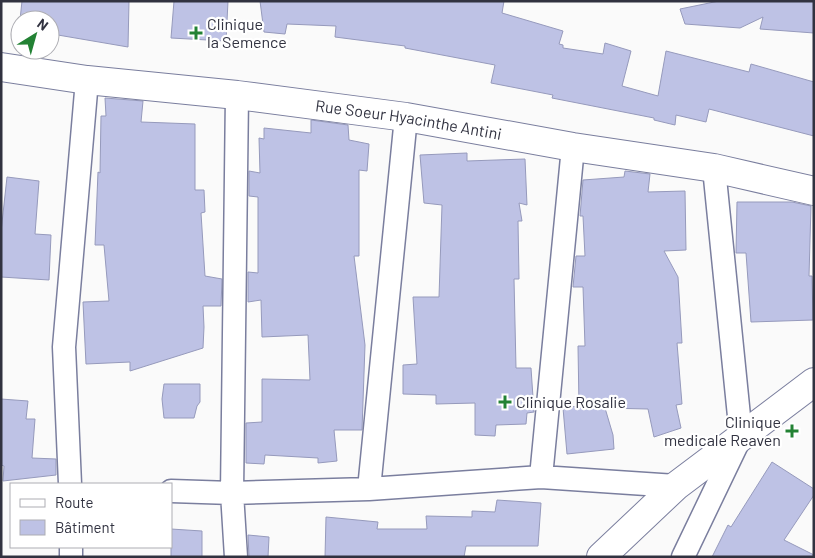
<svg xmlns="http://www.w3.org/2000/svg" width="815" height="558" font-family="Barlow,sans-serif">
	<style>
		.building { fill: #bec2e5; stroke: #969abc }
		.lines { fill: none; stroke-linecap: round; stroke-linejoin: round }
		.street-casing { stroke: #7a7e9e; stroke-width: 25 }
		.secondary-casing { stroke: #7a7e9e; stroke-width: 30 }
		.street { stroke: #fff; stroke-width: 22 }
		.secondary { stroke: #fff; stroke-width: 28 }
		.poi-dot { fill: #238234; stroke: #fff; stroke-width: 2 }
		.labels { text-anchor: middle; stroke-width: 4.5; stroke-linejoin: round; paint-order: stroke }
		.poi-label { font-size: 16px; fill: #313240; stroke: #fff; text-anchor: start }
		.street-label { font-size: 16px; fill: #313240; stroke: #fff }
	</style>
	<rect width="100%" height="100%" fill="#fafafa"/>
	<!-- building -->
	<path class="building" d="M 22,1 L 129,1 L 128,47 L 52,34 L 52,20 L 20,20 Z
		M 174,1 L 228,1 L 226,41 L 171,38 Z
		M 260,1 L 504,1 L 502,13 L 563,31 L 559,44 L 563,45 L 563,48 L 603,54 L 605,43 L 631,51 L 622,86 L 658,96 L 666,51 L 749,72 L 751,64 L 814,82 L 814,136 L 709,109 L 706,122 L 676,115 L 675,125 L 654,120 L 654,118 L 552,98 L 553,95 L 491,83 L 495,65 L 405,48 L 405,46 L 335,37 L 336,26 L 287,24 L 285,34 L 264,32 Z
		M 719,1 L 814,1 L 814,33 L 760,29 L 763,17 L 740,28 L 685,24 L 680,9 Z
		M 105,98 L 143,101 L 141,122 L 195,124 L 195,190 L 204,190 L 205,212 L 201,213 L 205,276 L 222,279 L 221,306 L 203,306 L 204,327 L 203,348 L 130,371 L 130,362 L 86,364 L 83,302 L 109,301 L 104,245 L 95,245 L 98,172 L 100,173 L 101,116 L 106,116 Z
		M 311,120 L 348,125 L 349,140 L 369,144 L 367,171 L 359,170 L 359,256 L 354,256 L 365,345 L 362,430 L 334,430 L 337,461 L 318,463 L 318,458 L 265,455 L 264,464 L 246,463 L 246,423 L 262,422 L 262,379 L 310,380 L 308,335 L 262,337 L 261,300 L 248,302 L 248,272 L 258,273 L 258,197 L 249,196 L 249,171 L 260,173 L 259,138 L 264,139 L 264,128 L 311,133 Z
		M 467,153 L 467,161 L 525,159 L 527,205 L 519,203 L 522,221 L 518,221 L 519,279 L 514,279 L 516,368 L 531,368 L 534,412 L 527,413 L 526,424 L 496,425 L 495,436 L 475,435 L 475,403 L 436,404 L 436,395 L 403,394 L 403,365 L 417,364 L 413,297 L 439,297 L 442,205 L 424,203 L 420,155 Z
		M 625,171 L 650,174 L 648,192 L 685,191 L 686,250 L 664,251 L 678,277 L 682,343 L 677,343 L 682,404 L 676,405 L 681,428 L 654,437 L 648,409 L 605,408 L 613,435 L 614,449 L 567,454 L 563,408 L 579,406 L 578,346 L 585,346 L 583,287 L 573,287 L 576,256 L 585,256 L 583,216 L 580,216 L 583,180 L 624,177 Z
		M 7,177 L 39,181 L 35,234 L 51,235 L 49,280 L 1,277 L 1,232 Z
		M 737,202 L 792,202 L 811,206 L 809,276 L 812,276 L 813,320 L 751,322 L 746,253 L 736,253 Z
		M 164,384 L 200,384 L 200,402 L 197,406 L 194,418 L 164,418 L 162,399 Z
		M 1,399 L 28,401 L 26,419 L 35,419 L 32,458 L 56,459 L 56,475 L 3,481 L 4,466 L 1,465 Z
		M 772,462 L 814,489 L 814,495 L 784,540 L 814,555 L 814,557 L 712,557 L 728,525 L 731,527 Z
		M 497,500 L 541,503 L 538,546 L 466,546 L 464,557 L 325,557 L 326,517 L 378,522 L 377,529 L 427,529 L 426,516 L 472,517 L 472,511 L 495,512 Z
		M 171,529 L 202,531 L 202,557 L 171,557 Z
		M 248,535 L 269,537 L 268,557 L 249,557 Z"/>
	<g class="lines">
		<!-- street casing -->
		<g class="street-casing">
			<path id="street" d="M 541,477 L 573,147
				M 70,484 L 64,347 L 87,80
				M 369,489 L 406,117
				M 171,491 L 232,493 L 369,489 L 541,477 L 676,486
				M 71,547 L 71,557
				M 236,557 L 232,493 L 237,95
				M 683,557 L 741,436 L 714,168"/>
		</g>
		<!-- secondary casing -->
		<g class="secondary-casing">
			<g id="secondary">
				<path id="s1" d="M 1,67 L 87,80 L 237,95 L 406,117 L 573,147 L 714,168 L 814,191"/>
				<path d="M 601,557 L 676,486 L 814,382"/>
			</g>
		</g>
		<!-- street -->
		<use href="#street" class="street"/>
		<!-- secondary -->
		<use href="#secondary" class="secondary"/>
	</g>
	<!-- markers -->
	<g class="poi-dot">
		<path d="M193.5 25.5h5v5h5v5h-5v5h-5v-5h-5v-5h5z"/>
		<path d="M502.5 394.5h5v5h5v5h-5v5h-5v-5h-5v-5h5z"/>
		<path d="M789.5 423.5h5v5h5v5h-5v5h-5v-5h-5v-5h5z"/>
	</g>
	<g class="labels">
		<!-- poi labels -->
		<g class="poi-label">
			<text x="207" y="30">Clinique<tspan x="207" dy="18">la Semence</tspan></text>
			<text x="516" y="408">Clinique Rosalie</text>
			<text x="781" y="428" text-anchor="end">Clinique<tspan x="781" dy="18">medicale Reaven</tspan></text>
		</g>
		<!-- street labels -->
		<g class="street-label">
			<text dy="6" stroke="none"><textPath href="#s1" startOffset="411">Rue Soeur Hyacinthe Antini</textPath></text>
		</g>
	</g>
	<!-- border -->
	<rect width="815" height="558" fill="none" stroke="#313240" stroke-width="5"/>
	<!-- legend -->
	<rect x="10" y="483" width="162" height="65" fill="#ffffff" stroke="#adadb3"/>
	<rect x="20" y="499" width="25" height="8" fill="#ffffff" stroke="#adadb3"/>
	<text x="55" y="508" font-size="15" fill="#313240">Route</text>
	<rect x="20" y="520" width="25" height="15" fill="#bec2e5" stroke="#adadb3"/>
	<text x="55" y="533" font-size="15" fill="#313240">Bâtiment</text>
	<!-- north arrow -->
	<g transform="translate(35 35) rotate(37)"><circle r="24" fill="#ffffff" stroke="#adadb3"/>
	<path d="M0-4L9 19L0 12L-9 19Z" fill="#238234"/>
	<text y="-8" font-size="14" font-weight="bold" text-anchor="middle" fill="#313240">N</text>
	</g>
</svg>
